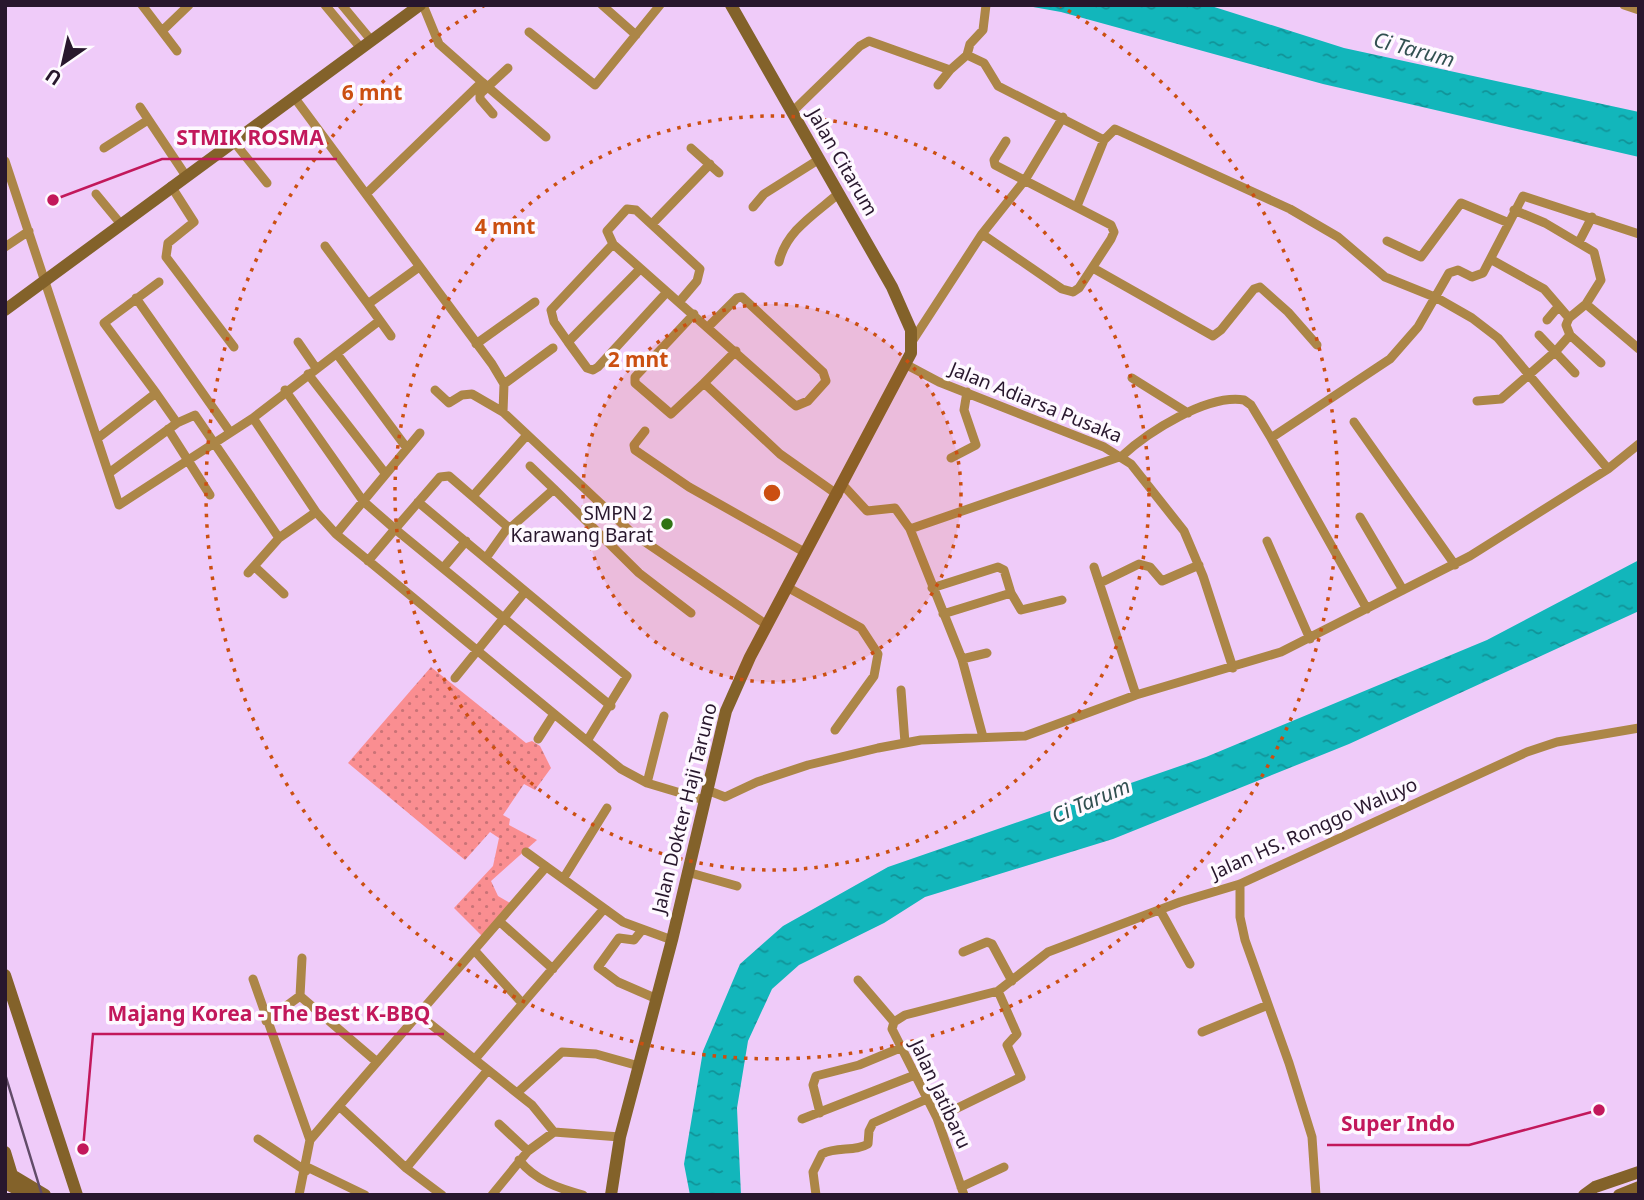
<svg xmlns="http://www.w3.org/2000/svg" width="1644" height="1200" font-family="'Noto Sans',sans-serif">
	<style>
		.grass { fill: url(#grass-dots) }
		.water { fill: url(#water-ripples) }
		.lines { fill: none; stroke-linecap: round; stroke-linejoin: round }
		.street { stroke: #ac8647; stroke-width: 9 }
		.secondary { stroke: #83622a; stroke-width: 12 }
		.rail { stroke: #624c69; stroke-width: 2.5 }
		.ring { fill: none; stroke: #cb4f11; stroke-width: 3.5; stroke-dasharray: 3.5 7 }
		.poi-dot { fill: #307414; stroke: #fef9ff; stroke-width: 2.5 }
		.labels { text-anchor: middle; stroke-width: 7; stroke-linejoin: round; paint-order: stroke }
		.street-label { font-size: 19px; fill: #28172d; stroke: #fef9ff }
		.poi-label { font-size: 19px; fill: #28172d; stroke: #fef9ff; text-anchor: end }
		.water-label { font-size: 21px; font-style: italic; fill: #325051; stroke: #fef9ff }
		.centre { fill: #cb4f11; stroke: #fef9ff; stroke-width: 3.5 }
		.ring-label { font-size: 21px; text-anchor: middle; font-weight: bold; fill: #cb4f11; stroke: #fef9ff; stroke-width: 7; stroke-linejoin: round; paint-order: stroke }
		.leader { fill: none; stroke: #c2185b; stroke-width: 2.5 }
		.callout-dot { fill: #c2185b; stroke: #fef9ff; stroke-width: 2.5 }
		.callout-label { font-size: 21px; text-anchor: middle; font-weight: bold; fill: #c2185b; stroke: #fef9ff; stroke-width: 7; stroke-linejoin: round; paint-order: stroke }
	</style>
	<defs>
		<pattern id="grass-dots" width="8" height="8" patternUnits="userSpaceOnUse" patternTransform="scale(1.75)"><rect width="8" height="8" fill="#fa8e91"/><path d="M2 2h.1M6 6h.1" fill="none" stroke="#ca7377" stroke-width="1.8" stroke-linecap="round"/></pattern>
		<pattern id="water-ripples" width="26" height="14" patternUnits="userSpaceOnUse" patternTransform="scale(1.75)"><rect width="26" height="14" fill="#12b6bb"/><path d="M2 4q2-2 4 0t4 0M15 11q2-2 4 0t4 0" fill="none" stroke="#119398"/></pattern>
	</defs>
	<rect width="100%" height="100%" fill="#efcbf9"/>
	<!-- grass -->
	<path class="grass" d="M 431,667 L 526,743 L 532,741 L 540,746 L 551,768 L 535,790 L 524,784 L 503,815 L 510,819 L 509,825 L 537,840 L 491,881 L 498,896 L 510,903 L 485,939 L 454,908 L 493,866 L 499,838 L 490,832 L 465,860 L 348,763 Z"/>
	<!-- water -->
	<path class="water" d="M 1022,5 L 1208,5 L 1344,48 L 1639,112 L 1639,157 L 1323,84 L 1061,12 Z
		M 1639,560 L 1639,611 L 1349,744 L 1113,839 L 925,897 L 884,923 L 799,965 L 772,989 L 748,1041 L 737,1108 L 741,1195 L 690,1195 L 684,1164 L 703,1051 L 740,964 L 783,926 L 888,867 L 1206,757 L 1487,640 Z"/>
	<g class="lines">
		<!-- street -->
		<path class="street" d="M 142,5 L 177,51
			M 325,5 L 360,47
			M 342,5 L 371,40
			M 602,5 L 636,35
			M 1624,5 L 1639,10
			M 163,30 L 189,5
			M 529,32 L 595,85 L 660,5
			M 967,55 L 984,63 L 998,86 L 1104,140
			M 482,82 L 546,137
			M 938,85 L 950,70
			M 294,97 L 492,364 L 504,384 L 503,412
			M 140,107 L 186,176
			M 792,112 L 860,46 L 869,41 L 950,70 L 967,55 L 970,44 L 983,30 L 986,5
			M 493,114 L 480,99 L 480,94 L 508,68
			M 234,142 L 267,183
			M 104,148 L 148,120
			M 691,148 L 719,173
			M 5,161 L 119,505 L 253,418 L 379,321
			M 171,186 L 194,222 L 168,243 L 166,257 L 234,347
			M 96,194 L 120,223
			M 366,194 L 482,82 L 439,44 L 423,5
			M 1077,206 L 1104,140 L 1115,129 L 1290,209 L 1338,237 L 1385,277 L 1437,298 L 1472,318 L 1498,338 L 1608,469
			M 753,207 L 764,194 L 818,160
			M 1514,210 L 1545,223 L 1594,252 L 1601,280 L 1586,304 L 1569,318 L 1566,325 L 1570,335 L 1601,363
			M 652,224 L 710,164
			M 982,234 L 1025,180 L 1063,117
			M 1387,241 L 1421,257 L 1461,203 L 1509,223
			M 1579,242 L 1592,217
			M 325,246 L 368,304
			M 5,247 L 29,231
			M 1492,260 L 1544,289 L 1569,318
			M 779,262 C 786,231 815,214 838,194
			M 1093,268 L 1213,336 L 1221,330 L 1254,289 L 1260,287 L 1288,312 L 1317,345
			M 640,269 L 568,342 L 587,368 L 593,370 L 598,367 L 667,292
			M 136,298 L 230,432
			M 680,301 L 697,281 L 700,269 L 636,210 L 627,209 L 607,231 L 613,244 L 791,402 L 796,406 L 808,401 L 826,381 L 823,372 L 742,297 L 737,298 L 708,327
			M 1586,304 L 1639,349
			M 694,314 L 635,377 L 635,383 L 671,414 L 704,383
			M 1547,320 L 1558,307
			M 1539,335 L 1575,373
			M 391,336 L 368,304 L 419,267
			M 913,340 L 982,234 L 1062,289 L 1073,292 L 1079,288 L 1111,239 L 1114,232 L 1111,225 L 995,165 L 994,160 L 1006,141
			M 298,342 L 316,368
			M 568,342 L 554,322 L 551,310 L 613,244
			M 476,344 L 535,302
			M 736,351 L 704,383 L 780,454 L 838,495
			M 337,354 L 406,447
			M 907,365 L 939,382 L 1104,447 L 1131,464 L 1184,531 L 1203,576 L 1233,668
			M 308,374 L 385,473
			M 1132,378 L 1188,413
			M 504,384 L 553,348
			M 285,390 L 363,501 L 395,529 L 440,477 L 449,476 L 508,527 L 486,558
			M 435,390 L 449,403 L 462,395 L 472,394 L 503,412 L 632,533 L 767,625
			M 156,393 L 177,423
			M 1477,401 L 1501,399 L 1556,351 L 1570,335
			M 253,418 L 316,512 L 336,534 L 621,769 L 647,783 L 704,800
			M 1354,422 L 1455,565
			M 168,429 L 210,495
			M 645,431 L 634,445 L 635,450 L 689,487 L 806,553
			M 98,438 L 156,393 L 104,323 L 159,282
			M 1271,438 L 1390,359 L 1418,327 L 1449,273 L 1458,270 L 1472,277 L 1483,273 L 1523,196 L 1639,234
			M 951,458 L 976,445 L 964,410 L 967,392
			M 109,473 L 177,423 L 195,415 L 279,538 L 316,512
			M 843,485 L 867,511 L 895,508 L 910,529 L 962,659 L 983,737
			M 554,489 L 639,573 L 691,613
			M 473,496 L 527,435
			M 418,502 L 627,676 L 587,741
			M 1360,517 L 1403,590
			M 910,529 L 1122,456 C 1148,432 1207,394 1244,400 L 1251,405 L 1271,438 L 1367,609
			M 508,530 L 554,489 L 530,466
			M 336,534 L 420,433
			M 1267,541 L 1310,639
			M 368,561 L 395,529 L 611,706
			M 254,566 L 284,594
			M 444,567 L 466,541
			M 1094,567 L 1136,695
			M 248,573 L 279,538
			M 1100,583 L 1139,564 L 1150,567 L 1162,581 L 1199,565
			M 787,587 L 861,628 L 878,654 L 874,676 L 835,730
			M 932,588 L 998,567 L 1004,570 L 1011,593 L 1021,610 L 1062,600
			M 943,614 L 1011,593
			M 962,659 L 987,653
			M 455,678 L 524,593
			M 901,690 L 905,743
			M 538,739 L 554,714
			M 647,783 L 664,716
			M 707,790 L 725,797 L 757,782 L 808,765 L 878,748 L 921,740 L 1025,736 L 1136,695 L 1281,652 L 1470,556 L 1608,469 L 1639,444
			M 526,852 L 623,922 L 672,940
			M 687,872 L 737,886
			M 563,879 L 607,808
			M 1240,884 L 1240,917 L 1245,940 L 1289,1063 L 1312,1137 L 1316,1195
			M 1160,910 L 1190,964
			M 500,922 L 553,969
			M 642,930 L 634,940 L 619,938 L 598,967 L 618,982 L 657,999
			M 475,951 L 522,1003
			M 963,952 L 987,942 L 992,944 L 1012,981
			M 302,958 L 300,996 L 377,1062
			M 253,979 L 310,1140 L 299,1195
			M 858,980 L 894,1022
			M 419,1015 L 532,1105 L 554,1132 L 620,1137
			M 266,1021 L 300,996
			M 894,1022 L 905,1015 L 998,991 L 1048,952 L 1180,902 L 1240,884 L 1527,752 L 1557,742 L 1639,728
			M 894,1022 L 892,1029 L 937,1118 L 964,1195
			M 1202,1032 L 1268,1005
			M 475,1059 L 603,910
			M 517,1093 L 562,1052 L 596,1054 L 639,1066
			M 339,1106 L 546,867
			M 820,1113 L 813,1085 L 816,1076 L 859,1065 L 900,1048
			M 937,1118 L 1021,1077 L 1007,1045 L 1017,1034 L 998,991
			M 802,1119 L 915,1075
			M 499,1124 L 528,1151
			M 258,1139 L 306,1171
			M 310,1140 L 339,1106 L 406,1168 L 442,1195
			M 519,1160 C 536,1181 558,1188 583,1195
			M 307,1167 L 365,1195
			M 406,1168 L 488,1070
			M 961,1187 L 1004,1167
			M 492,1195 L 528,1151 L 554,1132
			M 816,1195 L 813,1172 L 822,1154 C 837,1146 855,1152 868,1144 L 869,1131 L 873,1123 L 927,1099"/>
		<!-- secondary -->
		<path class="secondary" d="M 5,310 L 420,5
			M 5,975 L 77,1195
			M 5,1152 L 12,1175
			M 5,1171 L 45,1195
			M 5,1183 L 28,1195
			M 611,1195 L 620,1137 L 672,940 L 726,711 L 750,657 L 911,353 L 911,330 L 892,287 L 731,5
			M 1584,1195 L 1595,1187 L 1639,1172
			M 1619,1195 L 1639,1187"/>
		<!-- rail -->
		<path class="rail" d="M 5,1074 L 42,1195"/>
	</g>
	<!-- distance rings -->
	<circle cx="772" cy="493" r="189" fill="#cb4f11" fill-opacity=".12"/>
	<g class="ring">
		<circle cx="772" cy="493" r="189"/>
		<circle cx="772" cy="493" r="377"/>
		<path d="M1059 5A566 566 0 1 1 485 5"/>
	</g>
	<!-- markers -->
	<circle class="poi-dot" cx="667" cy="524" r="7"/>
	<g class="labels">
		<!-- street labels -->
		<g class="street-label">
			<text transform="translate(843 162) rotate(60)" y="7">Jalan Citarum</text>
			<text transform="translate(1036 402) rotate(22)" y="7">Jalan Adiarsa Pusaka</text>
			<text transform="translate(684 808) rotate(-76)" y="7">Jalan Dokter Haji Taruno</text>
			<text transform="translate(1314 828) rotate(-24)" y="7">Jalan HS. Ronggo Waluyo</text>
			<text transform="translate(941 1094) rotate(65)" y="7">Jalan Jatibaru</text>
		</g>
		<!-- poi labels -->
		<g class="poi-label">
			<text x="653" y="520">SMPN 2<tspan x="653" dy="22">Karawang Barat</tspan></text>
		</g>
		<!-- water labels -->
		<g class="water-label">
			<text transform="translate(1414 50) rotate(15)" y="7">Ci Tarum</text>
			<text transform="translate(1091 801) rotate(-23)" y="7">Ci Tarum</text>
		</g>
	</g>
	<circle cx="772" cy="493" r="10" class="centre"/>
	<g class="ring-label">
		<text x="372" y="100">6 mnt</text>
		<text x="505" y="234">4 mnt</text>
		<text x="638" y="367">2 mnt</text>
	</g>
	<!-- callouts -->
	<path class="leader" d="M53 200L162 159H337M83 1149L93 1034H444M1599 1110L1469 1145H1327"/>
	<g class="callout-dot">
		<circle cx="53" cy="200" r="7"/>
		<circle cx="83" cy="1149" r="7"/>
		<circle cx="1599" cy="1110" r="7"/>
	</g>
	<g class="callout-label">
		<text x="250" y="145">STMIK ROSMA</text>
		<text x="269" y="1021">Majang Korea - The Best K-BBQ</text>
		<text x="1398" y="1131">Super Indo</text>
	</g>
	<!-- border -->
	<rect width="1644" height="1200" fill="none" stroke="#28172d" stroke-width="14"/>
	<!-- north arrow -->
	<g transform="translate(63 63) rotate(214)" stroke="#fef9ff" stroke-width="5" paint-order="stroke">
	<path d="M0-5L12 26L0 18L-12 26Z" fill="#28172d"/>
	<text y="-10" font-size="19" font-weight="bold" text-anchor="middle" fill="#28172d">U</text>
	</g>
</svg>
